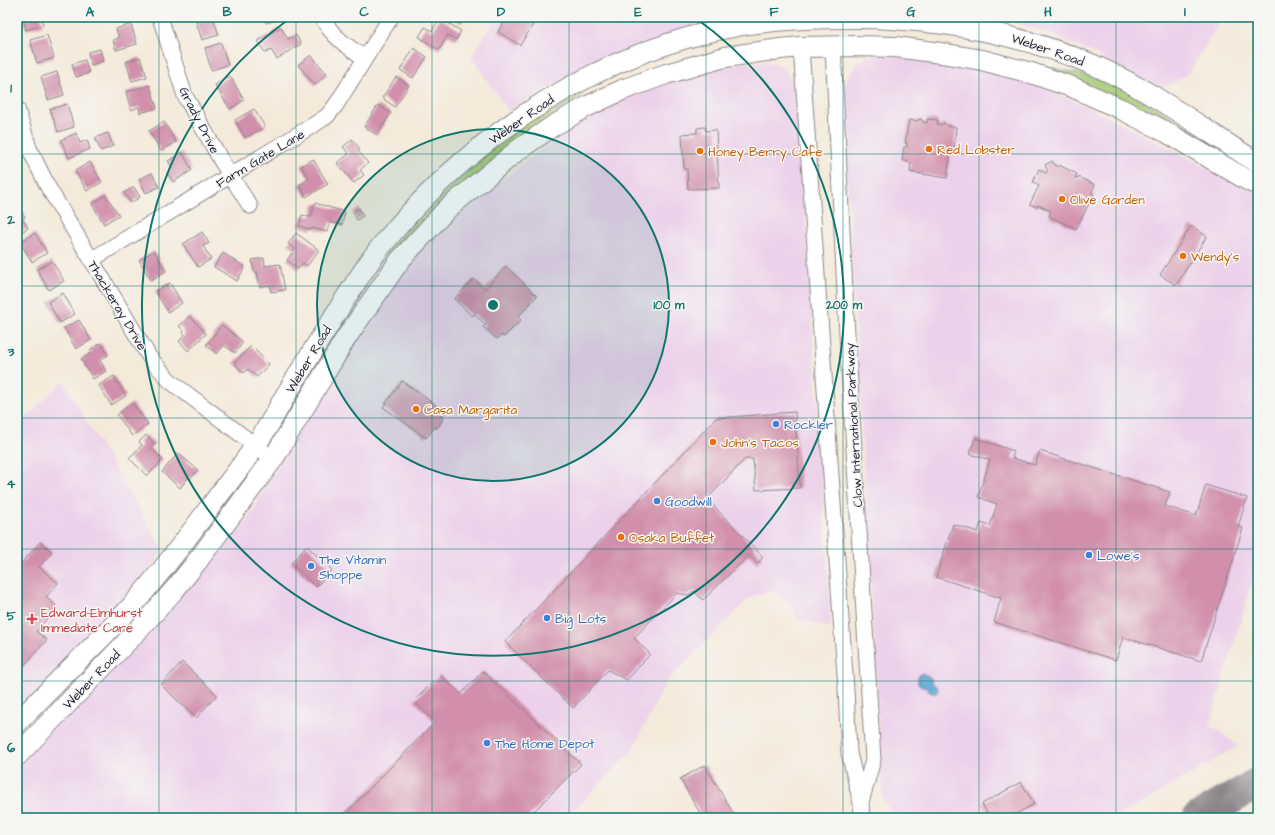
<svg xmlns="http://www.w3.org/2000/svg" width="1275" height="835" font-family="'Architects Daughter',sans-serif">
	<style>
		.built { fill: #ecd1ea }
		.green { fill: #a5c973; stroke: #647657 }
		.water { fill: #58a5d1; stroke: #3d6486 }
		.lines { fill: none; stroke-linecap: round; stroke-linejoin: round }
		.taxiway { stroke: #8b868a; stroke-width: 32 }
		.building { fill: #d18fab }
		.minor-casing { stroke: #8b868a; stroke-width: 17 }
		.major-casing { stroke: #8b868a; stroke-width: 22 }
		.minor { stroke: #fff; stroke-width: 15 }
		.major { stroke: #fff; stroke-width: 20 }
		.grid { fill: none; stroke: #0f766e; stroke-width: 1; stroke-opacity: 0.55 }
		.ring { fill: none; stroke: #0f766e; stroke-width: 2 }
		.food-dot { fill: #e8710a; stroke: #f6f6f2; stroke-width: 1.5 }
		.shop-dot { fill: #3f7fe0; stroke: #f6f6f2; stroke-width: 1.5 }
		.health-dot { fill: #e0444e; stroke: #f6f6f2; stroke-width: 1.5 }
		.labels { text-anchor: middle; stroke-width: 3; stroke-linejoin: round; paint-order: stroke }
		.street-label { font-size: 13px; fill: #22223b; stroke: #f6f6f2 }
		.food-label { font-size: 13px; fill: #c56008; stroke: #f6f6f2; text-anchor: start }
		.shop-label { font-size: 13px; fill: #366cbe; stroke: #f6f6f2; text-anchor: start }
		.health-label { font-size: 13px; fill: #be3a42; stroke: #f6f6f2; text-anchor: start }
		.centre { fill: #0f766e; stroke: #f6f6f2; stroke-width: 2 }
		.ring-label { font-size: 12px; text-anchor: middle; font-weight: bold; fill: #0f766e; stroke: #f6f6f2; stroke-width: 3; stroke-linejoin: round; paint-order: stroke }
		.neatline { fill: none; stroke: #0f766e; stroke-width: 1.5 }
		.grid-label { font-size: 13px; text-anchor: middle; font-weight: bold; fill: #0f766e }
	</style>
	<rect width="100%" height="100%" fill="#f6f6f2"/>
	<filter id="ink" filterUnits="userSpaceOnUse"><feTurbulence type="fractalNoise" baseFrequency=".025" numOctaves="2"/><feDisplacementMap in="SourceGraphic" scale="8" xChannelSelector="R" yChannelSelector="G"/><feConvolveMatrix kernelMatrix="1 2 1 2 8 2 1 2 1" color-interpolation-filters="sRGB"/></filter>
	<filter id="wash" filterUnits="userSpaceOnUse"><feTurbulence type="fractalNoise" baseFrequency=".012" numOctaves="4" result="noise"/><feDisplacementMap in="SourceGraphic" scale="16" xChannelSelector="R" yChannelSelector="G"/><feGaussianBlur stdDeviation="0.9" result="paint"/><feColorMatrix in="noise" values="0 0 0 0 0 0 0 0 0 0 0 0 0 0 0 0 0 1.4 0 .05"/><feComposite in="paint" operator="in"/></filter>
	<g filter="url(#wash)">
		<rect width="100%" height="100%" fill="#f4eada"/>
		<!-- built -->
		<path class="built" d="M 496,17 L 735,17 L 616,55 L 558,82 L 509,111 L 471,57 Z
			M 991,17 L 1222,17 L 1195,63 L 1186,75 L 1175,82 L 1165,86 L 1155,86 L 1091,52 L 1038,29 Z
			M 883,54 L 978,66 L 1041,85 L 1103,115 L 1258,193 L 1258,562 L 1210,725 L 1238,746 L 1117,818 L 905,818 L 892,814 L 883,799 L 843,106 L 846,82 L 856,64 L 868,56 Z
			M 765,62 L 776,64 L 788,73 L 794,83 L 799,103 L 831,628 L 798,619 L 790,602 L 774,590 L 750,597 L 666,682 L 632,751 L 567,818 L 17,818 L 17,766 L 209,556 L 247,519 L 302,423 L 367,316 L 423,245 L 457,214 L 579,122 L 627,97 L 689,75 L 741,63 Z
			M 63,381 L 163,550 L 119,611 L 17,712 L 17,427 Z"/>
		<!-- green -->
		<path class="green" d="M 1045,66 L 1114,82 L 1258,171 L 1258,178 L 1044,70 Z
			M 579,91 L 581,95 L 546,120 L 386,264 L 384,262 L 391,249 L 419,214 L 500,141 Z
			M 197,538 L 199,539 L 179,571 L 151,600 L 149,598 Z"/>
		<!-- water -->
		<path class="water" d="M 923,673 L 932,679 L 931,681 L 938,688 L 937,693 L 931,693 L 930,691 L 928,691 L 927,688 L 920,686 L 918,684 L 918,675 Z"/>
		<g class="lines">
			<!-- taxiway -->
			<path class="taxiway" d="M 1198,818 L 1258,783"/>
		</g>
		<g id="blocks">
			<!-- building -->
			<path class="building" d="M 23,17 L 41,17 L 43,25 L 26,30 Z
				M 111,17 L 128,17 L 113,22 Z
				M 197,17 L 213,17 L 219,35 L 202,40 L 195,18 Z
				M 264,17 L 279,17 L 280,19 L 266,23 Z
				M 452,17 L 465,17 L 461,23 Z
				M 507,17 L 538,17 L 520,45 L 498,32 Z
				M 440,18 L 461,31 L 456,40 L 448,35 L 439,50 L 419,37 L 425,27 L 432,31 Z
				M 131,24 L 137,44 L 116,50 L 113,40 L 119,38 L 116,29 Z
				M 281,27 L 288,39 L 296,35 L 301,44 L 277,59 L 271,50 L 265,53 L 258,41 Z
				M 47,35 L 54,58 L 37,63 L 30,40 Z
				M 221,43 L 228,65 L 211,70 L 205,48 Z
				M 414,48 L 427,57 L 413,78 L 400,70 Z
				M 100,49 L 103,61 L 91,65 L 88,52 Z
				M 311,55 L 327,74 L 315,85 L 298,65 Z
				M 140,57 L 147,77 L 132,81 L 126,62 Z
				M 85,60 L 89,73 L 76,77 L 72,64 Z
				M 57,72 L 64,95 L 48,100 L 41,77 Z
				M 230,76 L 244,100 L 230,109 L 215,85 Z
				M 396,77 L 409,85 L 395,107 L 382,98 Z
				M 150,85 L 157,108 L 140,113 L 139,107 L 131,110 L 126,92 Z
				M 67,104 L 74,127 L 58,132 L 50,109 Z
				M 378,105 L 391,113 L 377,135 L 364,127 Z
				M 254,109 L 265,127 L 245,138 L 235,120 Z
				M 921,119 L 923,122 L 927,123 L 927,119 L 938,120 L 937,124 L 941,125 L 944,123 L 947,126 L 956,127 L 954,150 L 951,150 L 947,178 L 910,172 L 911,163 L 902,160 L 904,147 L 907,147 L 907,143 L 905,143 L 909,120 L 916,121 Z
				M 164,122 L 176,142 L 161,151 L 149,131 Z
				M 705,127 L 706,131 L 716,130 L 719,188 L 688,189 L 687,169 L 684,169 L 682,134 L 697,133 L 697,128 Z
				M 76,133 L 80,143 L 87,140 L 90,149 L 69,158 L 61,140 Z
				M 108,133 L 113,146 L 101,151 L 95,138 Z
				M 352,139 L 360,149 L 358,151 L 368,163 L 360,170 L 364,175 L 354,183 L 337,163 L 349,154 L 343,147 Z
				M 182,152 L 192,170 L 173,182 L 167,173 L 173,169 L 168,161 Z
				M 313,159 L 328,184 L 306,197 L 299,185 L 309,179 L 301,166 Z
				M 1052,161 L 1057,167 L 1059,165 L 1077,174 L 1075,178 L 1078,179 L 1079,177 L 1095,185 L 1091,193 L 1094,194 L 1076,229 L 1049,216 L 1051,211 L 1038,205 L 1037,207 L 1030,204 L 1039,186 L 1033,182 L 1039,169 L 1046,173 L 1048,171 L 1045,165 Z
				M 90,162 L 102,182 L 87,191 L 75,171 Z
				M 152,173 L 159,187 L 146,193 L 139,179 Z
				M 134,187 L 140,197 L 131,203 L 124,193 Z
				M 106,195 L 119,215 L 104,224 L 92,204 Z
				M 315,203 L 345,212 L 342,225 L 330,222 L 327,232 L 312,228 L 311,230 L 299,226 L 302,215 L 311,217 Z
				M 17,206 L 18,206 L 25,217 L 22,218 L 28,228 L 17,235 Z
				M 359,208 L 363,216 L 357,220 L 353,212 Z
				M 1191,226 L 1207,236 L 1176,285 L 1160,275 Z
				M 202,232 L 209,243 L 203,246 L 211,259 L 198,267 L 183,244 Z
				M 35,233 L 47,253 L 32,262 L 20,242 Z
				M 296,233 L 319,250 L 307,266 L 303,263 L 298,269 L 287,260 L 295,249 L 288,244 Z
				M 154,251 L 166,271 L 151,280 L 139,260 Z
				M 223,253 L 245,267 L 237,281 L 214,267 Z
				M 264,258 L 265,266 L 280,264 L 285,290 L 271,292 L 270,285 L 260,287 L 257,272 L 254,272 L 252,260 Z
				M 52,261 L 64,281 L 49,290 L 37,270 Z
				M 506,266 L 537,296 L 518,317 L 521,320 L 504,337 L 501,335 L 497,339 L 483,327 L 486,325 L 474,314 L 472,316 L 454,299 L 474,279 L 485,289 Z
				M 170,283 L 182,303 L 168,312 L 155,291 Z
				M 63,293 L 75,314 L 60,323 L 48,302 Z
				M 190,316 L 206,334 L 188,351 L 179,341 L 185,335 L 183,332 L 184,331 L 179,326 Z
				M 79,320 L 91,340 L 76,349 L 64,328 Z
				M 222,325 L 243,342 L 235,353 L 224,345 L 217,354 L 206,345 Z
				M 101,343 L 108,355 L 100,360 L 106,371 L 93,379 L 81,359 L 92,353 L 90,350 Z
				M 251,346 L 269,364 L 257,377 L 248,369 L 244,373 L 234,363 Z
				M 114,376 L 126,396 L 111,405 L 99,385 Z
				M 402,381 L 441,409 L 442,407 L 446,410 L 441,418 L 443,419 L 437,428 L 435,427 L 426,438 L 383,407 Z
				M 132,403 L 148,424 L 132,436 L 117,415 Z
				M 795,412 L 800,488 L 756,490 L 753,459 L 745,459 L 707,499 L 763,557 L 757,564 L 749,555 L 703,600 L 694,591 L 688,595 L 677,593 L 634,638 L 650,654 L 627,680 L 608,670 L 573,708 L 505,642 L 716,418 Z
				M 146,435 L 155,444 L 151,448 L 163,460 L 147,476 L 129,458 L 142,445 L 139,442 Z
				M 975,438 L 1014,451 L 1012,458 L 1035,465 L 1040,451 L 1170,492 L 1165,506 L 1196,516 L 1206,485 L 1247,498 L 1238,527 L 1243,528 L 1201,661 L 1123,637 L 1116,660 L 994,622 L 1001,598 L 936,577 L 953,524 L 978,532 L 981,523 L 990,526 L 997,504 L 978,497 L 990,460 L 970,454 Z
				M 178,453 L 198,470 L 190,479 L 188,478 L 180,488 L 162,472 Z
				M 40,542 L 52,552 L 39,567 L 58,583 L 46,597 L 57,607 L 36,631 L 47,640 L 18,672 L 17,568 Z
				M 307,546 L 332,570 L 316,587 L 291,563 Z
				M 182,662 L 217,695 L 196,718 L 161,685 Z
				M 483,671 L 581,764 L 527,818 L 341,818 L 435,722 L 414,701 L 440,675 L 461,694 Z
				M 705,765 L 736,818 L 703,818 L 680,779 Z
				M 1021,782 L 1034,804 L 1018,813 L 1019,815 L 1013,818 L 990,818 L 982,804 Z"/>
		</g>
	</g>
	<g filter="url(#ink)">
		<use href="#blocks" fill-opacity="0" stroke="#8b868a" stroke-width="1"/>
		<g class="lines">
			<!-- minor casing -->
			<g class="minor-casing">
				<path id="minor" d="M 160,17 L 185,96 L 222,162 L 250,206
					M 322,17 C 331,36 348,47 365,58
					M 833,46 L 847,334 L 873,760 L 861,802
					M 801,47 L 846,689 L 849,753 L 861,803 L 862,818
					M 17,109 L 29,148 L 48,187 L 150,358 L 170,381 L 273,459
					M 91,260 L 315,124 L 327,116 L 336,105 L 391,17"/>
			</g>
			<!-- major casing -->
			<g class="major-casing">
				<path id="major" d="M 17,723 C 41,698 65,674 90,649 C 103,636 116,623 129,609 C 159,576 186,539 213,503 C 227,484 242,466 255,446 C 266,431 275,414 284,398 C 305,364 325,330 347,296 C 360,276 372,256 388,238 C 477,131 604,49 743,25 C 780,19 816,18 854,18 C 931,18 1007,31 1079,59 C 1144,84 1199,127 1258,163
					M 17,756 L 142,626 L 175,589 L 196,563 L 273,459 L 346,338 L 400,260 L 447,209 L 518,150 L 553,126 L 586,107 L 622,90 L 666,74 L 725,57 L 780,49 L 801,47 L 857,46 L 896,47 L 941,53 L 982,60 L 1031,73 L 1072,87 L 1121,109 L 1166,132 L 1247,180 L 1258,185"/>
			</g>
			<!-- minor -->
			<use href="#minor" class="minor"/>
			<!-- major -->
			<use href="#major" class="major"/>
		</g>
	</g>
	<!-- grid -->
	<path class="grid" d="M 159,17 L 159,818M 296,17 L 296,818M 432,17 L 432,818M 569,17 L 569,818M 706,17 L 706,818M 843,17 L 843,818M 979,17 L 979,818M 1116,17 L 1116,818M 17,154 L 1258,154M 17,286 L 1258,286M 17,418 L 1258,418M 17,549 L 1258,549M 17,681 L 1258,681"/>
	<!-- distance rings -->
	<circle cx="493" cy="305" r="176" fill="#0f766e" fill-opacity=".12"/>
	<g class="ring">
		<circle cx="493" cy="305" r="176"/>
		<path d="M694 17A351 351 0 1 1 292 17"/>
	</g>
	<!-- markers -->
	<g class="food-dot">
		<circle cx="929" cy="149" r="4"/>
		<circle cx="700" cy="151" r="4"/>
		<circle cx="1062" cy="199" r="4"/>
		<circle cx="1183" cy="256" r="4"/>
		<circle cx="416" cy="409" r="4"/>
		<circle cx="713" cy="442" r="4"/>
		<circle cx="621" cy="537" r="4"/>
	</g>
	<g class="shop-dot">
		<circle cx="776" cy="424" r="4"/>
		<circle cx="657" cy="501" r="4"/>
		<circle cx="1089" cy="555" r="4"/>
		<circle cx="311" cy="566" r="4"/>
		<circle cx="547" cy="618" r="4"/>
		<circle cx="487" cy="743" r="4"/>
	</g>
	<path class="health-dot" d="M30 613h4v4h4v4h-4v4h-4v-4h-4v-4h4z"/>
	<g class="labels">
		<!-- street labels -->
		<g class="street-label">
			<text transform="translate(1048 49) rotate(19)" y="5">Weber Road</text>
			<text transform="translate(521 119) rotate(-35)" y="5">Weber Road</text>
			<text transform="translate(200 120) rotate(63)" y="5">Grady Drive</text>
			<text transform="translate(260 158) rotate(-31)" y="5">Farm Gate Lane</text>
			<text transform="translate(118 305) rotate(59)" y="5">Thackeray Drive</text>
			<text transform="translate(308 359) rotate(-59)" y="5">Weber Road</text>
			<text transform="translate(853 425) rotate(-93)" y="5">Clow International Parkway</text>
			<text transform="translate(91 679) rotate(-46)" y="5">Weber Road</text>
		</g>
		<!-- food labels -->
		<g class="food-label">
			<text x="937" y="154">Red Lobster</text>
			<text x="708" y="156">Honey Berry Cafe</text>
			<text x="1070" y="204">Olive Garden</text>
			<text x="1191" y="261">Wendy's</text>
			<text x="424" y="414">Casa Margarita</text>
			<text x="721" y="447">John's Tacos</text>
			<text x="629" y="542">Osaka Buffet</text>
		</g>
		<!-- shop labels -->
		<g class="shop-label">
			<text x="784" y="429">Rockler</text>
			<text x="665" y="506">Goodwill</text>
			<text x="1097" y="560">Lowe's</text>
			<text x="319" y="564">The Vitamin<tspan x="319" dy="15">Shoppe</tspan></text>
			<text x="555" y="623">Big Lots</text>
			<text x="495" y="748">The Home Depot</text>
		</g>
		<!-- health labels -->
		<g class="health-label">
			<text x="41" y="617">Edward-Elmhurst<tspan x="41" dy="15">Immediate Care</tspan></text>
		</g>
	</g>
	<circle cx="493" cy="305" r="6" class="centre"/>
	<g class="ring-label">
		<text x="669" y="309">100 m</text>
		<text x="844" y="309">200 m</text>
	</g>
	<!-- margin -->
	<rect width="1275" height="835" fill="none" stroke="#f6f6f2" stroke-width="44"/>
	<rect x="22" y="22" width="1231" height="791" class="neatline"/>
	<g class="grid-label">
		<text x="90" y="16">A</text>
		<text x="227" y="16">B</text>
		<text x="364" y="16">C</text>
		<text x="501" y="16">D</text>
		<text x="638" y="16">E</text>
		<text x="774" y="16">F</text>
		<text x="911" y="16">G</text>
		<text x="1048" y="16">H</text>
		<text x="1185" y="16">I</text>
		<text x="11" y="92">1</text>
		<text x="11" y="224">2</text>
		<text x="11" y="356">3</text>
		<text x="11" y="488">4</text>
		<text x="11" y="620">5</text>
		<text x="11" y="752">6</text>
	</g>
</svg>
